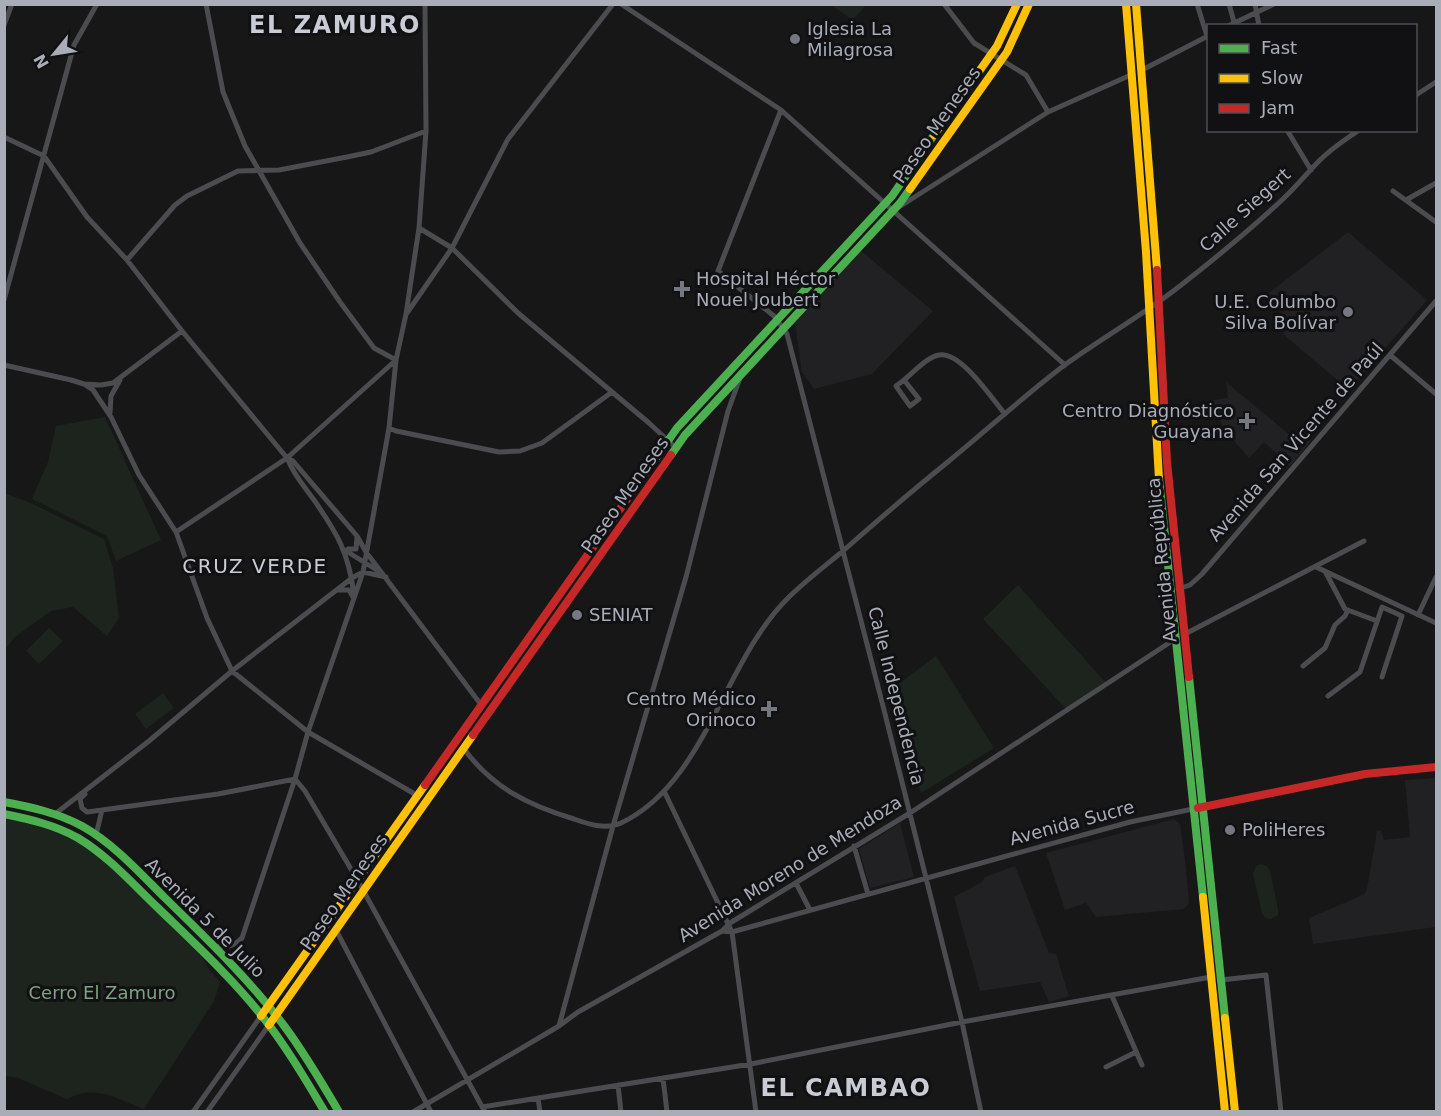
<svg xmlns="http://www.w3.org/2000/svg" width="1441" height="1116" font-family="'DejaVu Sans',sans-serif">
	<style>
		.built { fill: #212123 }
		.green { fill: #1d241e }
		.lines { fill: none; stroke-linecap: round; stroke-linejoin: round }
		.street { stroke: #4b4c50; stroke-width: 5 }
		.fast { stroke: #4caf50; stroke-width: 8 }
		.slow { stroke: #ffc107; stroke-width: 8 }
		.jam { stroke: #c62828; stroke-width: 8 }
		.poi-dot { fill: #757880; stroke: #111113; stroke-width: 2 }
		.labels { text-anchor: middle; stroke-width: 6; stroke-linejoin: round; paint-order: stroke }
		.poi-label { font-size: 18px; fill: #a8adb8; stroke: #111113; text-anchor: start }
		.street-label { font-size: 18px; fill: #a8adb8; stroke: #111113 }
		.park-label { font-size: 18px; fill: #7fa381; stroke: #111113 }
		.neighbourhood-label { font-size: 20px; letter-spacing: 1.5px; fill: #c9ccd4; stroke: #111113 }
		.district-label { font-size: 24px; font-weight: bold; letter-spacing: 1.5px; fill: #c9ccd4; stroke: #111113 }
	</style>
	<rect width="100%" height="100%" fill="#171717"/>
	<!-- built -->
	<path class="built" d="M 1348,232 L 1427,300 L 1349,390 L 1283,334 L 1291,324 L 1266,295 Z
		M 860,250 L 933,311 L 872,374 L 814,389 L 802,372 L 795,323 Z
		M 1226,382 L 1296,440 L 1307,437 L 1311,441 L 1290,466 L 1264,442 L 1249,458 L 1222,427 L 1219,414 L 1207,415 L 1206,401 L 1228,398 Z
		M 1436,778 L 1436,927 L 1313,944 L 1309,918 L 1356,898 L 1365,893 L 1367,889 L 1377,831 L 1381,830 L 1384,840 L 1410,837 L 1405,780 Z
		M 1174,819 L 1180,824 L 1185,859 L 1189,903 L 1184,909 L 1096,917 L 1086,903 L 1065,910 L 1046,853 Z
		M 900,823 L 914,877 L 870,888 L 859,849 Z
		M 1015,866 L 1049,953 L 1056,954 L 1069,996 L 1049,1002 L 1040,982 L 980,991 L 954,897 L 982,882 L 985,877 Z"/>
	<!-- green -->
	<path class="green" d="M 831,5 L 866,5 L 853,20 Z
		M 105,417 L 161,540 L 116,561 L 107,536 L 32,499 L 48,462 L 56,426 Z
		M 5,493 L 33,504 L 104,539 L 113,568 L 119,618 L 107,636 L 73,607 L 51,611 L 15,637 L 5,650 Z
		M 1018,585 L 1107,684 L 1067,710 L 983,619 Z
		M 49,628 L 63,641 L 39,664 L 26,651 Z
		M 936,656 L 994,748 L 921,793 L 889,691 Z
		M 163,693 L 174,708 L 146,729 L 135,714 Z
		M 4,814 L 30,819 L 81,843 L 106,861 L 199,951 L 208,968 L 220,982 L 214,1001 L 144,1109 C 114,1098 97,1084 67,1099 L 18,1078 L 5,1076 Z
		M 1261,864 L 1267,866 L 1270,871 L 1278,909 L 1278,915 L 1271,919 L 1265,918 L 1262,913 L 1253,874 L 1256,866 Z"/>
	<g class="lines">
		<!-- street -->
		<path class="street" d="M 621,4 L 781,110 L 1065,365
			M 944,4 L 974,43 L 1026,75 L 1048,112
			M 1197,4 L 1207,36
			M 1229,4 L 1234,22
			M 1255,4 L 1259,26
			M 4,25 L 12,4
			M 1228,26 L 1274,4
			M 1142,70 L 1208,36
			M 1416,95 L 1436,82
			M 781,110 L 718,271 L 774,316 L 787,334 L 883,706 L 962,1022 L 981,1112
			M 1287,130 L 1311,170
			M 4,137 L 44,156 L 87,217 L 127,260 L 182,331 L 287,458 L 293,461 L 357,536 L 366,552 L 482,706
			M 1393,191 L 1436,222
			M 1406,200 L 1436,183
			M 899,207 L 1048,112 L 1133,74
			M 419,228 L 452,248 L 518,313 L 649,423 L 676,448
			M 127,260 L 175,205 L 187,196 L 238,171 L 279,170 L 347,157 L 371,152 L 426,131
			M 4,300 L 74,45 L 97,4
			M 407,313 L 452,248 L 508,139 L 613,4
			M 1390,355 L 1436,394
			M 4,365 L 71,380 L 84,384 L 93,390 L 111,417 L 139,475 L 176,532 L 207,618 L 232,671 L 308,732 L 413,793 L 416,797
			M 904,380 C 914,372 927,357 939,355 C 961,351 992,399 1005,414
			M 904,380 L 919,399 L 910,406 L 896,386 Z
			M 84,384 L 101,385 L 113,383 L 182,331
			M 110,413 L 111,396 L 120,380
			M 389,428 L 396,431 L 499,452 L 520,451 L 542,443 L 612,392
			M 288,460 C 294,475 304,486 314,500 C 337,533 349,553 354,595
			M 176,532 L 287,458 L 396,360 L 374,348 L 340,302 L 300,243 L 245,146 L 223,92 L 206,4
			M 343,549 L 380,572
			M 348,549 L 356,549 L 357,537
			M 1316,567 L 1436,623
			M 1326,573 L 1345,609 L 1377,621
			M 1178,589 L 1190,585 L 1202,574 L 1436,301
			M 337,590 L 349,590 L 353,597
			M 1418,615 L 1436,577
			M 1185,634 L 1364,541
			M 1303,666 L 1325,648 L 1335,625 L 1345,616 L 1348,610
			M 1328,696 L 1360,672 L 1382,607 L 1402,616 L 1382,677
			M 464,749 C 493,788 528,805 574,819 C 588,824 605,830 621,823 C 706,783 723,662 788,598 C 805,581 825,566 843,551 C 878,520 913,490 949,461 C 988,429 1026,394 1066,364 C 1102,338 1141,316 1176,289 C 1212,261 1249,231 1283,199 C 1296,187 1307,173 1320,160 C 1332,148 1345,140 1359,130
			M 664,791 L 732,932 L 756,1112
			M 85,794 L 80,799 L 82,808 L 87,812 L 102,810
			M 55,814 L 149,741 L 232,671 L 352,578 L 363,572 L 386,577
			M 96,835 L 102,810 L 218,794 L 295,779 L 305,791 L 358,881 L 485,1112
			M 854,846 L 868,894
			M 796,883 L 810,910
			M 336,930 L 431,1112
			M 722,931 L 732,932 L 1130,822 L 1193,809
			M 215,946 C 226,948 235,946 242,938 L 295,779 L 308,732 L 363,572 L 389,428 L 396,360 L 406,314 L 419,228 L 426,131 L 425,4
			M 1221,980 L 1266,975 L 1281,1112
			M 1112,996 L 1142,1065
			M 559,1026 L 613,826 L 686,577 L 728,411 L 740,378
			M 1106,1067 L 1136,1052
			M 663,1078 L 667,1112
			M 618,1085 L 621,1112
			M 538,1098 L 540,1112
			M 482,1107 L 751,1064 L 962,1022 L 1211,977
			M 193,1112 L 261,1016
			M 207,1112 L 269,1025
			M 413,1112 L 559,1026 L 578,1012 L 722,931 L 730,923 L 910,813 L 1175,639"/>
		<!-- fast -->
		<path class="fast" d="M 671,455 L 685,435 L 900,203 L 910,189
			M 649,468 L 677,428 L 892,196 L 934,135
			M 1159,479 L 1203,897
			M 1189,677 L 1225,1018
			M 4,802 C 31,807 58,813 82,826 C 114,844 139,872 164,897 C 207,939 250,980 285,1027 C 305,1054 322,1083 339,1112
			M 4,814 C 29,819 55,825 78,838 C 108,856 132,883 157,907 C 193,942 231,977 262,1016 C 286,1046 305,1079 325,1112"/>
		<!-- slow -->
		<path class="slow" d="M 1126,4 L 1146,252 L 1159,479
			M 1136,4 L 1157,270
			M 934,135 L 997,46 L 1017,4
			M 910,189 L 1007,52 L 1029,4
			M 1203,897 L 1225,1112
			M 261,1016 L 425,785
			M 1225,1018 L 1235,1112
			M 269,1025 L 473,735"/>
		<!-- jam -->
		<path class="jam" d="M 1157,270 L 1167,462 L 1189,677
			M 473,735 L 671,455
			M 425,785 L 649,468
			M 1198,808 L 1365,774 L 1436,767"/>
	</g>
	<!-- markers -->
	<g class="poi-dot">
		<circle cx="795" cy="39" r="6"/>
		<path d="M679 280h6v6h6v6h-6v6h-6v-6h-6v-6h6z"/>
		<circle cx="1348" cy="312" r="6"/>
		<path d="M1244 412h6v6h6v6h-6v6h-6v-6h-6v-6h6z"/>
		<circle cx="577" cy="615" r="6"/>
		<path d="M766 700h6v6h6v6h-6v6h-6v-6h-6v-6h6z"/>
		<circle cx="1230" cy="830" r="6"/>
	</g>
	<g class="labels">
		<!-- poi labels -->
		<g class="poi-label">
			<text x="807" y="35">Iglesia La<tspan x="807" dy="21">Milagrosa</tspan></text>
			<text x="696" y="285">Hospital Héctor<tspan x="696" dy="21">Nouel Joubert</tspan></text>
			<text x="1336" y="308" text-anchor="end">U.E. Columbo<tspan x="1336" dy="21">Silva Bolívar</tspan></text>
			<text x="1234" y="417" text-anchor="end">Centro Diagnóstico<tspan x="1234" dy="21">Guayana</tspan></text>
			<text x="589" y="621">SENIAT</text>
			<text x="756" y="705" text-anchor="end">Centro Médico<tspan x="756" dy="21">Orinoco</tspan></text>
			<text x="1242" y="836">PoliHeres</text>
		</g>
		<!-- street labels -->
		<g class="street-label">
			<text transform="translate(937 125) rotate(-55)" y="6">Paseo Meneses</text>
			<text transform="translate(1245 210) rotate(-42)" y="6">Calle Siegert</text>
			<text transform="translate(1296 442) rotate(-49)" y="6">Avenida San Vicente de Paúl</text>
			<text transform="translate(625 495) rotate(-55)" y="6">Paseo Meneses</text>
			<text transform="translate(1162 560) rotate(-96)" y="6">Avenida República</text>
			<text transform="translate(896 696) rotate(76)" y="6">Calle Independencia</text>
			<text transform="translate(1072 823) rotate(-15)" y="6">Avenida Sucre</text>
			<text transform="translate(790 869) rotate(-32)" y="6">Avenida Moreno de Mendoza</text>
			<text transform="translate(344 892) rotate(-55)" y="6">Paseo Meneses</text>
			<text transform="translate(205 918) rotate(45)" y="6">Avenida 5 de Julio</text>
		</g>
		<!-- park labels -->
		<g class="park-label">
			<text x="102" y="999">Cerro El Zamuro</text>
		</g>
		<!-- neighbourhood labels -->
		<g class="neighbourhood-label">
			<text x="255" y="573">CRUZ VERDE</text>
		</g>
		<!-- district labels -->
		<g class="district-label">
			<text x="335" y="33">EL ZAMURO</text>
			<text x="846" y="1096">EL CAMBAO</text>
		</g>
	</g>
	<!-- border -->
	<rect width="1441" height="1116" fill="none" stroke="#a8adb8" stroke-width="12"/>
	<!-- legend -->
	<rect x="1207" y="24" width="210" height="108" fill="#111113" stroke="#4d4f55" stroke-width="1.5"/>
	<rect x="1219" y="44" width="30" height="9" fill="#4caf50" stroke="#4d4f55" stroke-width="1.5"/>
	<text x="1261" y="54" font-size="18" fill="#a8adb8">Fast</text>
	<rect x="1219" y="74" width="30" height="9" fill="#ffc107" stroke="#4d4f55" stroke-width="1.5"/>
	<text x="1261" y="84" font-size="18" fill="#a8adb8">Slow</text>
	<rect x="1219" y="104" width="30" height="9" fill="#c62828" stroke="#4d4f55" stroke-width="1.5"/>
	<text x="1261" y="114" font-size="18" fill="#a8adb8">Jam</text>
	<!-- north arrow -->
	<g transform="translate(54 54) rotate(240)" stroke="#111113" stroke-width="4.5" paint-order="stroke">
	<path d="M0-4.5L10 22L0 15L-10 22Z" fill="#a8adb8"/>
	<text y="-9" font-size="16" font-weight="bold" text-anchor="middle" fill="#a8adb8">N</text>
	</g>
</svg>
